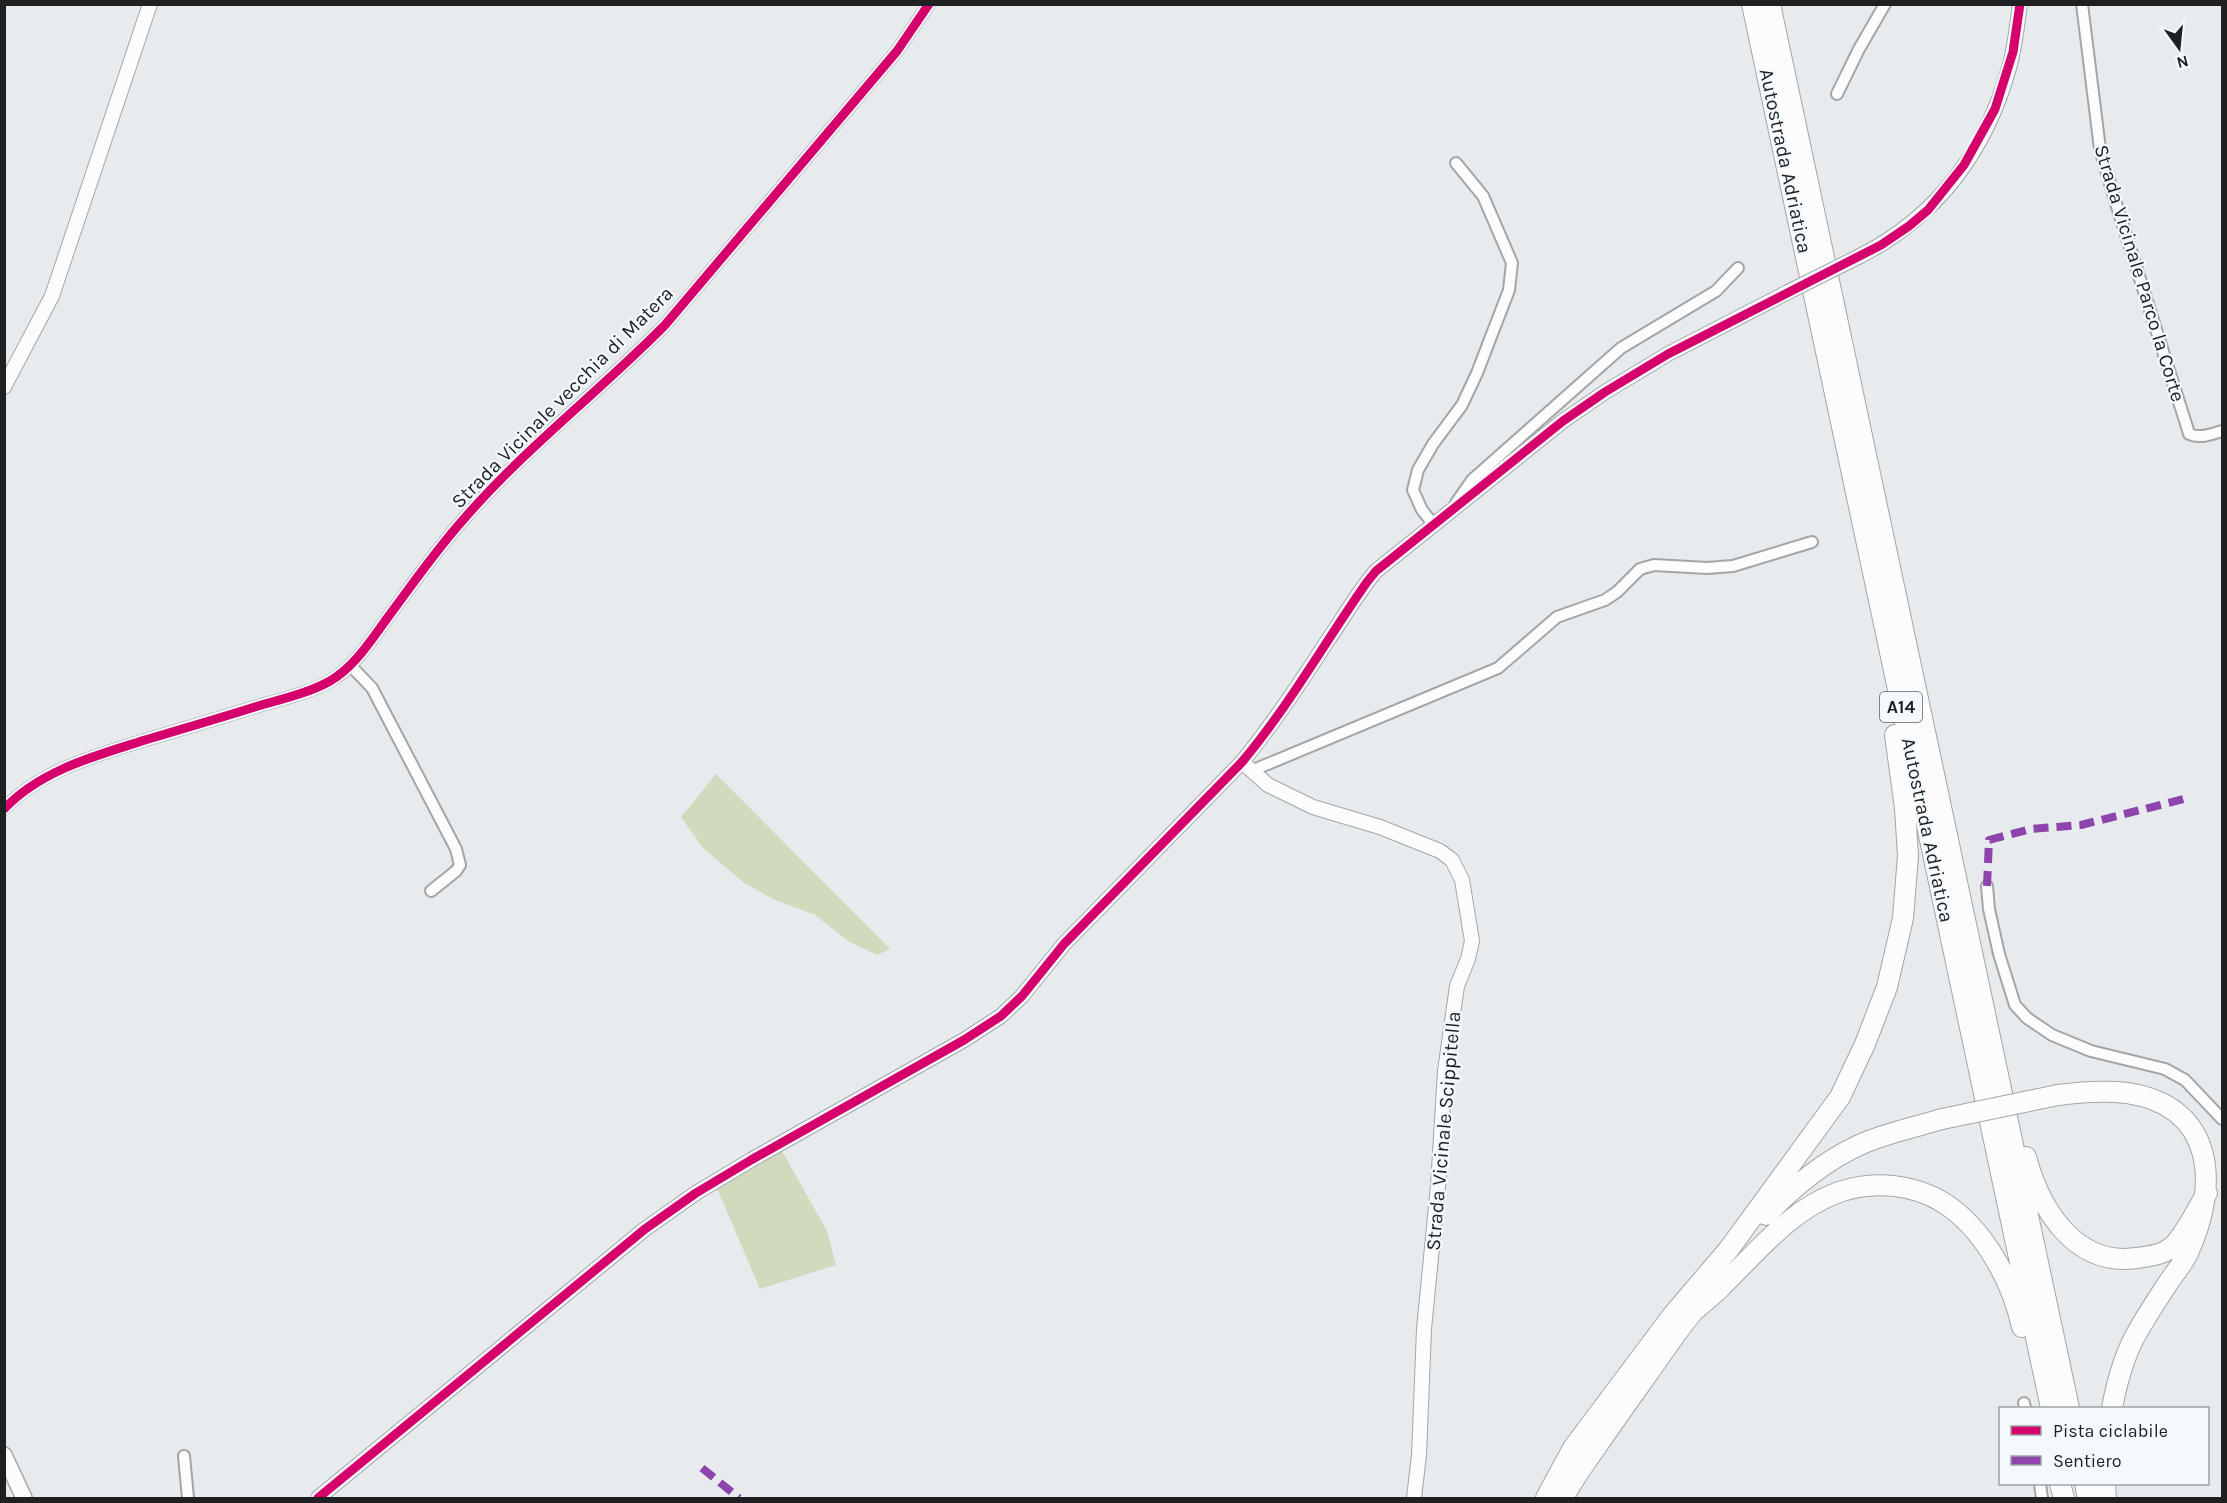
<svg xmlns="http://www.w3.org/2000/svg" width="2227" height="1503" font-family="Karla,sans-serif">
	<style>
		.green { fill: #d0dabc }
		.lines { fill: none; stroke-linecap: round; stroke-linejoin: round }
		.minor-casing { stroke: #a3a5a6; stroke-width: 14 }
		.tertiary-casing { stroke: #a3a5a6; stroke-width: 16 }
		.secondary-casing { stroke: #a3a5a6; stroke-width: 18 }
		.motorway-casing { stroke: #a3a5a6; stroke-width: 22 }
		.minor { stroke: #fcfcfc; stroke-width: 10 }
		.tertiary { stroke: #fcfcfc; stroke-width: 14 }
		.secondary { stroke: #fcfcfc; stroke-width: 15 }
		.motorway { stroke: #fcfcfc; stroke-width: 20 }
		.tertiary-bridge-casing { stroke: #a3a5a6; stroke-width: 16; stroke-linecap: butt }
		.motorway-bridge-casing { stroke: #a3a5a6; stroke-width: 22; stroke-linecap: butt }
		.tertiary-bridge { stroke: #fcfcfc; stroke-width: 14 }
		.motorway-bridge { stroke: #fcfcfc; stroke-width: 20 }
		.quiet { stroke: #8e44ad; stroke-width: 8; stroke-dasharray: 15 8; stroke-linecap: butt }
		.cycleway-casing { stroke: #f3f9fd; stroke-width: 13 }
		.cycleway { stroke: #d6006c; stroke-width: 9 }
		.labels { text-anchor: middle; stroke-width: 4.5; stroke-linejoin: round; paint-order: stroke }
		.shield { fill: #f3f9fd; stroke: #5e6164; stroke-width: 1.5 }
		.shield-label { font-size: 18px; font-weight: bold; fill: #1e2022 }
		.street-label { font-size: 20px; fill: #1e2022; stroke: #f3f9fd }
	</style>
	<rect width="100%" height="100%" fill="#e8ebee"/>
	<!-- green -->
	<path class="green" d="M 716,774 L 890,949 L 877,955 L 848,941 L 815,915 L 773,899 L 743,882 L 704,849 L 681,817 Z
		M 782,1151 L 827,1231 L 836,1265 L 760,1289 L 717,1188 Z"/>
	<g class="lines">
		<!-- minor casing -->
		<g class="minor-casing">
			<path id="minor" d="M 2082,4 L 2100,149 L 2114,197 L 2187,427 L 2189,434 C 2201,439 2211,434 2222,431
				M 1837,94 L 1859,49 L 1885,4
				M 1456,503 L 1472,480 L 1621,348 L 1716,291 L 1738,268
				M 1434,525 L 1422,510 L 1413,490 L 1418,470 L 1433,444 L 1462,405 L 1477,373 L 1509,290 L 1512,263 L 1483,196 L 1456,163
				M 350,665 L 372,688 L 456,849 L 460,865 L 456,871 L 431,891
				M 1251,771 L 1498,668 L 1557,617 L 1605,600 L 1617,592 L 1640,569 L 1654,565 L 1707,568 L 1733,566 L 1812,542
				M 4,809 C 41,770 95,756 145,740 C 182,729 220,718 258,706 C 282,699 309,693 330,681 C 356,666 373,637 391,613 C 414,582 437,549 463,520 C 524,449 599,392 665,325 L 897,51 L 929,4
				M 1987,886 L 1989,909 L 1999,954 L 2015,1005 L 2027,1018 L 2052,1035 L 2091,1051 L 2165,1069 L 2185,1080 L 2222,1119
				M 2024,1403 L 2025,1408
				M 184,1456 L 188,1498
				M 2040,1484 L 2042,1498"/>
		</g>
		<!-- tertiary casing -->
		<g class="tertiary-casing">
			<path id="tertiary" d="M 1860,256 C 1937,217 1986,151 2009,68 C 2015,47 2017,26 2020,4
				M 4,387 L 52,296 L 150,4
				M 1242,762 L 1268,785 L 1313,807 L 1380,827 L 1440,851 L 1452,860 L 1462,880 L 1472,941 L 1468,959 L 1457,986 L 1445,1071 L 1438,1186 L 1424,1329 L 1419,1455 L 1414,1498
				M 318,1498 L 645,1229 L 696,1193 L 751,1160 L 964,1040 L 1001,1016 L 1022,996 L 1064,944 L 1242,762 C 1274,723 1301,682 1328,640 C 1344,617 1358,592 1376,571 L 1563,421 L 1605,392 L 1668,354 L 1788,292"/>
		</g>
		<!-- secondary casing -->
		<g class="secondary-casing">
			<path id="secondary" d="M 4,1455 L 24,1498"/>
		</g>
		<!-- motorway casing -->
		<g class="motorway-casing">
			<path id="motorway" d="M 1752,4 L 2051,1408
				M 1770,4 L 2069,1408
				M 2058,1095 C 2081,1092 2104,1090 2127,1093 C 2216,1106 2219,1186 2188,1253 C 2183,1263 2176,1272 2170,1280 C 2159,1297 2148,1313 2138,1331 C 2124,1354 2117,1382 2112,1408
				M 2026,1157 C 2040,1209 2075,1267 2137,1258 C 2150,1256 2165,1255 2175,1244 C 2187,1231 2197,1209 2207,1193
				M 1766,1215 C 1798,1182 1836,1151 1880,1137 C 1900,1130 1922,1125 1942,1119
				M 2060,1484 L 2064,1498
				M 2085,1484 L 2088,1498
				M 2105,1484 L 2106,1498
				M 1546,1498 L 1573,1448 L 1672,1316 L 1729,1249 L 1840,1097 L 1865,1044 L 1887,987 L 1903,918 L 1908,856 L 1905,808 L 1895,735
				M 1563,1498 C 1577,1472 1596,1448 1613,1423 C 1631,1397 1650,1371 1668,1345 C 1676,1334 1684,1322 1693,1312 C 1702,1303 1714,1295 1723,1285 C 1759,1250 1790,1210 1839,1192 C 1873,1180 1914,1184 1944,1203 C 1984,1229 2012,1281 2022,1327"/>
		</g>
		<!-- minor -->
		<use href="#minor" class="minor"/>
		<!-- tertiary -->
		<use href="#tertiary" class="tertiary"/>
		<!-- secondary -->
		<use href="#secondary" class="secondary"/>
		<!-- motorway -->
		<use href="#motorway" class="motorway"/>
		<!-- tertiary-bridge casing -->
		<g class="tertiary-bridge-casing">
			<path id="tertiary-bridge" d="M 1788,292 L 1860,256"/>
		</g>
		<!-- motorway-bridge casing -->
		<g class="motorway-bridge-casing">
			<path id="motorway-bridge" d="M 1942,1119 L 2058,1095"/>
		</g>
		<!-- tertiary-bridge -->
		<use href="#tertiary-bridge" class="tertiary-bridge"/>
		<!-- motorway-bridge -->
		<use href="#motorway-bridge" class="motorway-bridge"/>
		<!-- quiet -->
		<path class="quiet" d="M 1987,886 L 1989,840 L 2031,829 L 2081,825 L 2184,799
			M 702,1468 L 739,1498"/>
		<!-- cycleway casing -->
		<g class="cycleway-casing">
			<path id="cycleway" d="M 4,809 C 41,770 95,756 145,740 C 182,729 220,718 258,706 C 282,699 309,693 330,681 C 356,666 373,637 391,613 C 414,582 437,549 463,520 C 524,449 599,392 665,325 L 897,51 L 929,4
				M 318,1498 L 645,1229 L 696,1193 L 751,1160 L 964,1040 L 1001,1016 L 1022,996 L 1064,944 L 1242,762 C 1289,706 1325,642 1367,582 L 1376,571 L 1563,421 L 1605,392 L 1668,354 L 1881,245 L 1909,226 L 1928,210 L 1964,165 L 1995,109 L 2013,52 L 2020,4"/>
		</g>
		<!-- cycleway -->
		<use href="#cycleway" class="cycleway"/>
	</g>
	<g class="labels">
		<!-- shield labels -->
		<rect class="shield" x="1880" y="692" width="42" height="30" rx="4.5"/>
		<g class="shield-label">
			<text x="1901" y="713">A14</text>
		</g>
		<!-- street labels -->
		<g class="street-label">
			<text transform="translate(1786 161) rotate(78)" y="7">Autostrada Adriatica</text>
			<text transform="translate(2140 273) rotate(73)" y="7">Strada Vicinale Parco la Corte</text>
			<text transform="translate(562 397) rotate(-45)" y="7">Strada Vicinale vecchia di Matera</text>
			<text transform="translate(1928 830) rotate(78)" y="7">Autostrada Adriatica</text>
			<text transform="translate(1443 1131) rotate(-85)" y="7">Strada Vicinale Scippitella</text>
		</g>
	</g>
	<!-- border -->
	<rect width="2227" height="1503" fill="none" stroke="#1e2022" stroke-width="12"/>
	<!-- legend -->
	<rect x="1999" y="1407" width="210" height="78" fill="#f3f9fd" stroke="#9ea2a5" stroke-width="1.5"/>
	<rect x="2011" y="1426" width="30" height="9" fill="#d6006c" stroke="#9ea2a5" stroke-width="1.5"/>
	<text x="2053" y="1437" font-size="18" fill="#1e2022">Pista ciclabile</text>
	<rect x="2011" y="1456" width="30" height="9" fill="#8e44ad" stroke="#9ea2a5" stroke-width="1.5"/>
	<text x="2053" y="1467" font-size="18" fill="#1e2022">Sentiero</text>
	<!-- north arrow -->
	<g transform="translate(2179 48) rotate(165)" stroke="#f3f9fd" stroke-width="4.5" paint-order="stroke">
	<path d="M0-4.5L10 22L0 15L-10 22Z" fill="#1e2022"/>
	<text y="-9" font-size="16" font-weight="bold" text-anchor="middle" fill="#1e2022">N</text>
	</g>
</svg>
